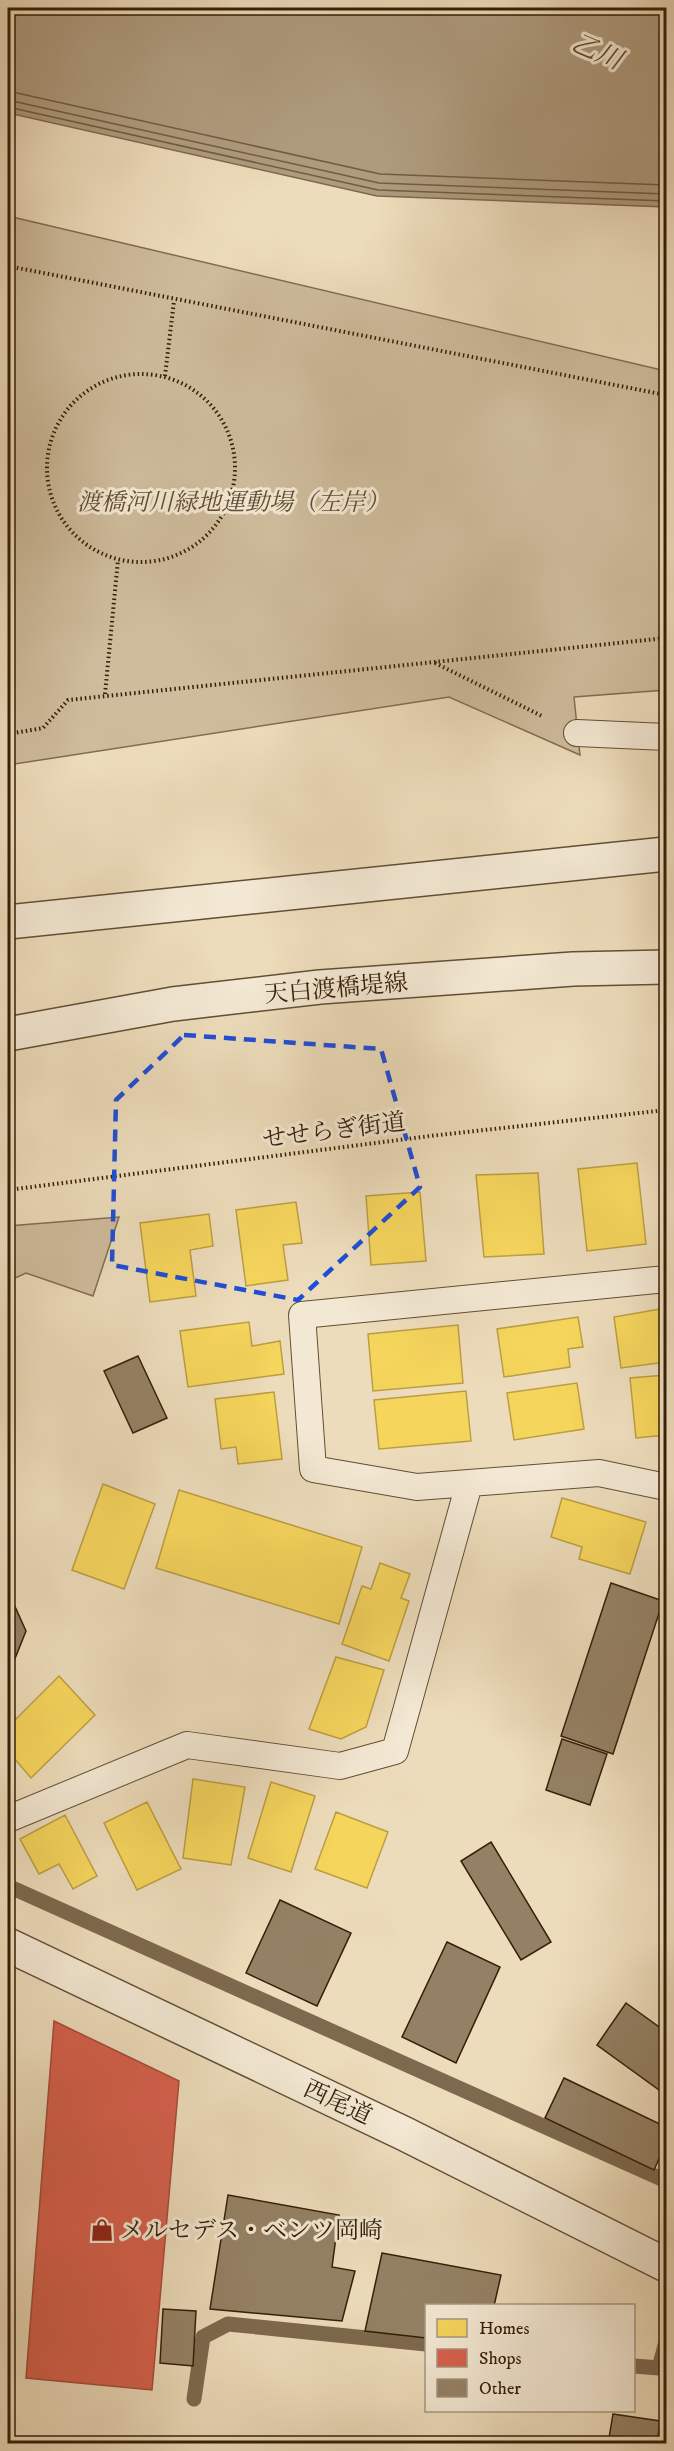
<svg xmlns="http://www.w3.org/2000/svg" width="674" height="2451" font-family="'IM FELL DW Pica','Noto Serif JP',serif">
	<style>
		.green { fill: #cebc9c; stroke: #816d52; stroke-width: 1.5 }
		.water { fill: #ae9b7e; stroke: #7d694e; stroke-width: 1.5 }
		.homes { fill: #f6d55c; stroke: #bc9e42; stroke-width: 1.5 }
		.shops { fill: #d6604d; stroke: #a54c38; stroke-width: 1.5 }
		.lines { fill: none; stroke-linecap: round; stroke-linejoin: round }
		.shore { stroke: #715c42; stroke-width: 1.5 }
		.stream { stroke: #7d694e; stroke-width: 15 }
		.building { fill: #948165; stroke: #341e07; stroke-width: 1.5 }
		.service-casing { stroke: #624e34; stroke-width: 28 }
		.minor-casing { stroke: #624e34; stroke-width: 36 }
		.tertiary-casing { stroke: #624e34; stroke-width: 36 }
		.path { stroke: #341e07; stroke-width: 4; stroke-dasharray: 1.5 3; stroke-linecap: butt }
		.service { stroke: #f3e8d3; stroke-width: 26 }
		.minor { stroke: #f3e8d3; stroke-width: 33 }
		.tertiary { stroke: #f3e8d3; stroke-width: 33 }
		.marked { fill: none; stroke: #1d4ed8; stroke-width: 4.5; stroke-dasharray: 12 8; stroke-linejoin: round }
		.labels { text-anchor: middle; stroke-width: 6; stroke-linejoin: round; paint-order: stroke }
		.park-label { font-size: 24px; font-style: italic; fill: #624d34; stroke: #f3e8d3 }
		.street-label { font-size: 24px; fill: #341e07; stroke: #f3e8d3 }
		.poi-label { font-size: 24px; fill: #341e07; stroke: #f3e8d3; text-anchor: start }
		.water-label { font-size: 26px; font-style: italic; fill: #5f4a31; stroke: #f3e8d3 }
	</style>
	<rect width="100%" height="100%" fill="#eddcbb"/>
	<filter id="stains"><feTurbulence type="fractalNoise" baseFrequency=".00333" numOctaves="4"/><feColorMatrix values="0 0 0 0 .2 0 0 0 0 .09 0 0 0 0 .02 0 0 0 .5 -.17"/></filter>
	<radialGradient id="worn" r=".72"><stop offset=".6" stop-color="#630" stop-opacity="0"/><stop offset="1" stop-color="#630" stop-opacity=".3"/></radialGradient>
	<!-- green -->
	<path class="green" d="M 8,216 L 666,371 L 666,690 L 574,697 L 580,755 L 449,697 L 8,765 Z
		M 119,1217 L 93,1296 L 26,1273 L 11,1280 L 8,1278 L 8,1226 Z"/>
	<!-- water -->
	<path class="water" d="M 8,8 L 666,8 L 666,207 L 377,196 L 8,113 Z"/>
	<!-- homes -->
	<path class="homes" d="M 637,1163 L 646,1244 L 587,1251 L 578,1169 Z
		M 538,1173 L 544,1254 L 484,1257 L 476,1175 Z
		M 420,1192 L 426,1261 L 371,1265 L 366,1196 Z
		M 296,1202 L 302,1243 L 283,1245 L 288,1280 L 246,1286 L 236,1210 Z
		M 209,1214 L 213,1246 L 190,1250 L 196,1296 L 150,1302 L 140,1223 Z
		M 666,1308 L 666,1362 L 621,1368 L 614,1317 Z
		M 578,1317 L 583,1347 L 568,1349 L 570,1367 L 504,1377 L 497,1329 Z
		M 249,1322 L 252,1346 L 280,1341 L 284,1374 L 188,1387 L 180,1331 Z
		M 458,1325 L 463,1383 L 373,1391 L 368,1334 Z
		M 666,1375 L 666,1435 L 636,1438 L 630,1378 Z
		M 577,1383 L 584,1429 L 514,1440 L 507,1393 Z
		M 466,1391 L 471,1441 L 379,1449 L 374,1400 Z
		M 274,1392 L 282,1459 L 238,1464 L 236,1447 L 221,1449 L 215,1399 Z
		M 103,1484 L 155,1504 L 124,1589 L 72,1570 Z
		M 179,1490 L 362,1547 L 339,1624 L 156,1568 Z
		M 562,1498 L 646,1522 L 630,1574 L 579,1559 L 582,1547 L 551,1537 Z
		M 380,1563 L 410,1574 L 401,1598 L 409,1601 L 389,1661 L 342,1644 L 362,1586 L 371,1589 Z
		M 336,1657 L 384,1670 L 366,1727 L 341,1739 L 309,1729 Z
		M 59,1676 L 95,1715 L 31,1778 L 8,1751 L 8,1727 Z
		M 193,1779 L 245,1787 L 231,1865 L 183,1858 Z
		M 271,1782 L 315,1796 L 291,1872 L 248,1858 Z
		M 147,1802 L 181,1869 L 137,1890 L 104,1823 Z
		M 336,1812 L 388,1832 L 367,1888 L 315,1869 Z
		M 65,1815 L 97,1876 L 73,1889 L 59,1864 L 39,1874 L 20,1839 Z"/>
	<!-- shops -->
	<path class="shops" d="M 54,2021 L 179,2081 L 152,2390 L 26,2378 Z"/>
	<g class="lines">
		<!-- shore -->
		<path class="shore" d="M 8,91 L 380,174 L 666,185
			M 8,100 L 379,183 L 666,194
			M 8,107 L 378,190 L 666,201"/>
		<!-- stream -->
		<path class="stream" d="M 8,1886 L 666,2181
			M 634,2366 L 659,2368 L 666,2342
			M 194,2399 L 203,2337 L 228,2324 L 426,2344"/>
	</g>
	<!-- building -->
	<path class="building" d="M 138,1356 L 167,1418 L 133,1433 L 104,1371 Z
		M 611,1583 L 663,1601 L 613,1754 L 561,1736 Z
		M 8,1591 L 26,1631 L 8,1676 Z
		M 562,1739 L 607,1754 L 590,1805 L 546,1790 Z
		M 491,1842 L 551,1942 L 521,1960 L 461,1861 Z
		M 280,1900 L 351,1933 L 317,2006 L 246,1973 Z
		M 447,1942 L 500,1967 L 456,2063 L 402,2037 Z
		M 626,2003 L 666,2032 L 666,2095 L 597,2045 Z
		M 564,2078 L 666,2127 L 666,2143 L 654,2170 L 545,2118 Z
		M 228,2195 L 339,2215 L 332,2267 L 355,2271 L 342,2321 L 210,2309 Z
		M 382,2253 L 501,2275 L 494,2306 L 426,2306 L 426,2338 L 365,2331 Z
		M 163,2309 L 196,2311 L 193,2366 L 160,2363 Z
		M 613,2414 L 660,2421 L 657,2444 L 608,2444 Z"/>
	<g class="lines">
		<!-- service casing -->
		<g class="service-casing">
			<path id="service" d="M 577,733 L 666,737
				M 666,1279 L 302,1315 L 313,1469 L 417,1487 L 599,1473 L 666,1487
				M 8,1819 L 187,1745 L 340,1766 L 395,1751 L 469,1484"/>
		</g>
		<!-- minor casing -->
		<g class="minor-casing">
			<path id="minor" d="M 8,922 L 666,854"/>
		</g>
		<!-- tertiary casing -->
		<g class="tertiary-casing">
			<path id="tertiary" d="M 8,1034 L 173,1004 L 320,987 L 573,969 L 666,967
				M 8,1945 L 405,2134 L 666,2265"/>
		</g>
		<!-- path -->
		<path class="path" d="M 8,266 L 666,395
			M47 468a94 94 0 1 1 188 0a94 94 0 1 1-188 0Z
			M 165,376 L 174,301
			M 435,663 L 542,716
			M 105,694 L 118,560
			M 8,734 L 43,728 L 68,700 L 666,638
			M 8,1190 L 430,1136 L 666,1110"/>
		<!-- service -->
		<use href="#service" class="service"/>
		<!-- minor -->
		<use href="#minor" class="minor"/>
		<!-- tertiary -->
		<use href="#tertiary" class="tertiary"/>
	</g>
	<!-- marked area -->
	<path class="marked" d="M 184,1035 L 381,1049 L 420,1187 L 298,1300 L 112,1265 L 116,1100 Z"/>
	<!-- icons -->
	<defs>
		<g id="shop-bare" transform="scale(1.8)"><path d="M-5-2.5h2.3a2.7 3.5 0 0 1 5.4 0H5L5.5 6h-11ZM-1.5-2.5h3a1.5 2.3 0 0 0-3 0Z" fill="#8f2418" stroke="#f3e8d3" stroke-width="2.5" paint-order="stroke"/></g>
	</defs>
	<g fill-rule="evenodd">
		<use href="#shop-bare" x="102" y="2230"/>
	</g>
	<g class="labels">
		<!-- park labels -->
		<g class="park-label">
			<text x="233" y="510">渡橋河川緑地運動場（左岸）</text>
		</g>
		<!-- street labels -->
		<g class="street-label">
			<text transform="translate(336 988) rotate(-5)" y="8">天白渡橋堤線</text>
			<text transform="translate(334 1130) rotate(-7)" y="8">せせらぎ街道</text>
			<text transform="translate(338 2102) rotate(25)" y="8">西尾道</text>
		</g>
		<!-- poi labels -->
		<g class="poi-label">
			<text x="120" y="2238">メルセデス・ベンツ岡崎</text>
		</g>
		<!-- water labels -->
		<g class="water-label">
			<text transform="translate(597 51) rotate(23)" y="9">乙川</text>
		</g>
	</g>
	<!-- margin -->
	<rect width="674" height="2451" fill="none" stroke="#eddcbb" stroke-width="30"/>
	<rect x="9" y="9" width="656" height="2433" fill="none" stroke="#341e07" stroke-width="3"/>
	<rect x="15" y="15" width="644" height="2421" fill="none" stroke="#341e07" stroke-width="1.5"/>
	<!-- legend -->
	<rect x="425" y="2304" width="210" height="108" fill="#f3e8d3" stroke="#a79781" stroke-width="1.5"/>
	<rect x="437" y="2319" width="30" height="18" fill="#f6d55c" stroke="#a79781" stroke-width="1.5"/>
	<text x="479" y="2334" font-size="18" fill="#341e07">Homes</text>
	<rect x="437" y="2349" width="30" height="18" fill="#d6604d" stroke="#a79781" stroke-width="1.5"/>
	<text x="479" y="2364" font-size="18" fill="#341e07">Shops</text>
	<rect x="437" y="2379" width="30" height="18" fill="#948165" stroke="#a79781" stroke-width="1.5"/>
	<text x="479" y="2394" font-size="18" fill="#341e07">Other</text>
	<rect width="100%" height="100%" filter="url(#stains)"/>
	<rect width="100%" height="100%" fill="url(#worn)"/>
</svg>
